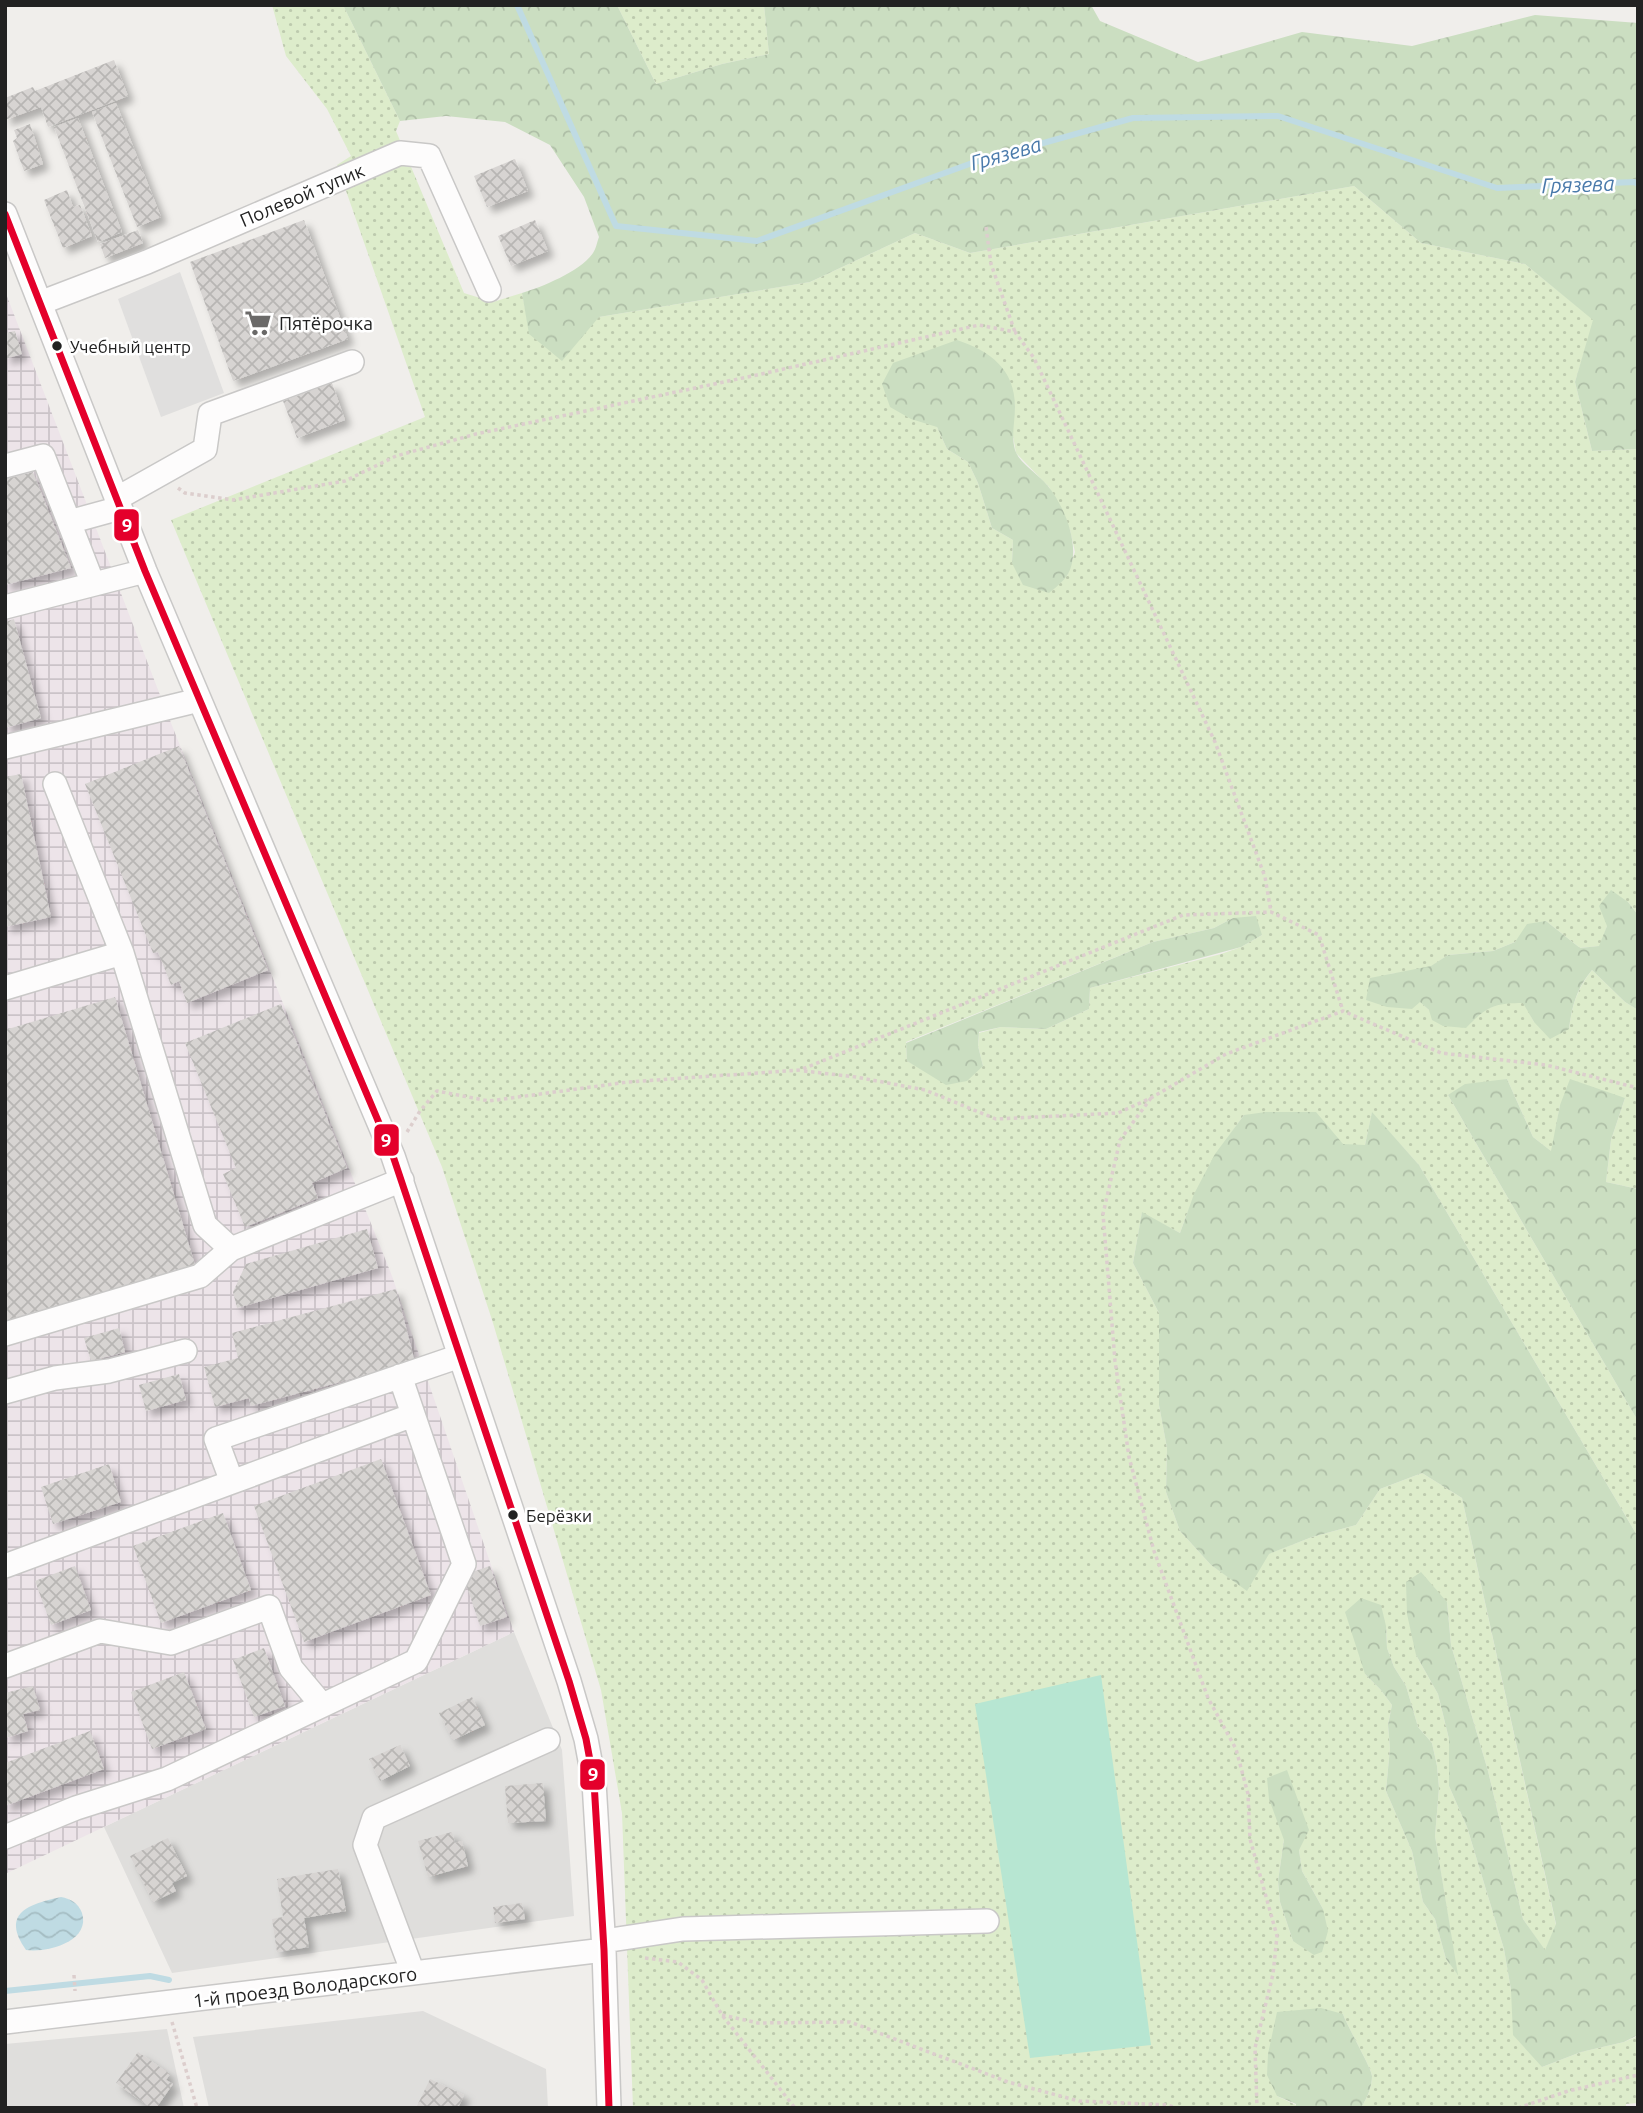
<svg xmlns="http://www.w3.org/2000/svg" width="1643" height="2113" font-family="Ubuntu,sans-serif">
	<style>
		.residential { fill: #dfdedc }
		.industrial { fill: url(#industrial-grid) }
		.grass { fill: url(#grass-dots); fill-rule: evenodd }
		.forest { fill: url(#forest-crowns) }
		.pitch { fill: #b7e6d2 }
		.parking { fill: #e0dfde }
		.water { fill: url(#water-waves) }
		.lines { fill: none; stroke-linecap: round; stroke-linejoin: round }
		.stream { stroke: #bfdbe3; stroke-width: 6 }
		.building { fill: url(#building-cross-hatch); filter: url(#shadow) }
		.minor-casing { stroke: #c9c8c7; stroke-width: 26 }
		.path { stroke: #dccecd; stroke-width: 3.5; stroke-dasharray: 3.5 3.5; stroke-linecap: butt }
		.minor { stroke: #fdfcfc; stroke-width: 23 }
		.bus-1-casing { stroke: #fff; stroke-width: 12 }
		.bus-1 { stroke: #e4002b; stroke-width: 7 }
		.bus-dot { fill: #222; stroke: #fff; stroke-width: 2.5 }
		.labels { text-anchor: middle; stroke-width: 5; stroke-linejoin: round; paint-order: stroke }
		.bus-label { font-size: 17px; fill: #222; stroke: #fff; text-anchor: start }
		.street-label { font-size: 19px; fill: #222; stroke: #fff }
		.poi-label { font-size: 19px; fill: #222; stroke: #fff; text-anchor: start }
		.water-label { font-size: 21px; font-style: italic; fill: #4a7aab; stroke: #fff }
		.line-badge { stroke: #fff; stroke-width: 2.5 }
		.badge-label { font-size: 19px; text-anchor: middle; font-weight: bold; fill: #fff }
	</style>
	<defs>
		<pattern id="industrial-grid" width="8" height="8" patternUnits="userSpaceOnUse" patternTransform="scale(1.75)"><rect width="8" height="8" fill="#ede4e9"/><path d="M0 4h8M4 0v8" fill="none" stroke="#cbc3c8"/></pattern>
		<pattern id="grass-dots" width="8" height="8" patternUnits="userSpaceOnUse" patternTransform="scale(1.75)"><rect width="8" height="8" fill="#ddeccb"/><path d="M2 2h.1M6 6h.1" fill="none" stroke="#bdcaae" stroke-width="1.8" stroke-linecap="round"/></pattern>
		<pattern id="forest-crowns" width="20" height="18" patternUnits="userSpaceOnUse" patternTransform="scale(1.75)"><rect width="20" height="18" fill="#cbdec1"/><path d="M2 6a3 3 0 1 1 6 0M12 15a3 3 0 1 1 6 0" fill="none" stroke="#aebea6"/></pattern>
		<pattern id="water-waves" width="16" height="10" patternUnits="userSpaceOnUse" patternTransform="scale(1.75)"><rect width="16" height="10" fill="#bfdbe3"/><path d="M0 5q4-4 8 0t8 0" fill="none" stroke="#a4bcc2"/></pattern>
		<pattern id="building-cross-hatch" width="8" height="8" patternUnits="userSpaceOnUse" patternTransform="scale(1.75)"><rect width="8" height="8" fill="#d7d4d2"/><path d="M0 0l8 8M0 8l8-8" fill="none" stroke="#b8b6b4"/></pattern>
		<filter id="shadow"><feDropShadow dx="6" dy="6" stdDeviation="3.5" flood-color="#0004"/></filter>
	</defs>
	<rect width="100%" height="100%" fill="#f0eeeb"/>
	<!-- residential -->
	<path class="residential" d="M 514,1632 L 562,1750 L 574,1916 L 172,1973 L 104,1827 Z
		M 423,2011 L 546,2069 L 548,2108 L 209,2108 L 193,2037 Z
		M 167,2029 L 184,2108 L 5,2108 L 5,2044 Z"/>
	<!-- industrial -->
	<path class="industrial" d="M 5,291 L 165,708 L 392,1276 L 514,1632 L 5,1874 Z"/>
	<!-- grass -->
	<path class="grass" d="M 272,5 L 343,5 L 400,121 L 396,131 L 464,293 L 493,302 L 522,293 L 530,334 L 599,317 L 810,282 L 915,233 L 970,253 L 1354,186 L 1421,243 L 1525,264 L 1594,320 L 1575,382 L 1592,451 L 1638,449 L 1638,915 L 1628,902 L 1607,926 L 1600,946 L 1580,948 L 1546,921 L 1515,942 L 1493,951 L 1448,955 L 1432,966 L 1412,972 L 1390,974 L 1429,1010 L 1482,1011 L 1501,1003 L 1524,1003 L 1534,1022 L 1569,1029 C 1572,1005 1577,989 1592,970 L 1625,1002 L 1638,1010 L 1638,1189 L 1606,1182 L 1611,1140 L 1625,1098 L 1560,1105 L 1552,1152 L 1533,1137 L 1507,1079 L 1448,1095 L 1638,1421 L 1638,1537 L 1419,1165 L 1372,1113 L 1365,1145 L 1343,1145 L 1244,1115 C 1214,1156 1197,1185 1180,1233 L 1142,1213 L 1133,1263 L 1159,1313 L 1159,1405 L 1167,1448 L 1166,1492 L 1180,1531 L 1211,1565 L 1247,1590 L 1268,1554 L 1312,1537 L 1356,1525 L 1380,1489 L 1422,1473 L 1462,1498 L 1556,1925 L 1545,1951 L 1523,1919 L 1488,1771 L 1451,1645 L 1447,1602 L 1416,1655 L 1438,1694 L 1449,1739 L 1449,1786 L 1467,1827 L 1504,1949 L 1511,1990 L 1542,2067 L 1581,2052 L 1624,2042 L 1638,2036 L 1638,2103 L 1626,2104 L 1626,2108 L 1361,2108 C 1367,2098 1372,2087 1372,2076 C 1372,2069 1347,2026 1343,2014 L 1277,2096 L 1296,2105 L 1296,2108 L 633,2108 L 622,1813 L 601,1690 L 493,1323 L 442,1167 L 171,520 L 425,417 L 337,165 L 351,156 L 327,109 L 286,56 ZM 1010,382 L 1015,406 L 1012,430 L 1016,453 L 1049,487 L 1070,530 L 1075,552 L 1067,576 L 1012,563 L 1013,540 L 992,528 L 978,483 L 968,462 L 947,449 L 937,427 ZM 1233,918 L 1262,935 L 1241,947 L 1221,954 L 1090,988 L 1089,1009 L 1046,1029 L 1001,1027 L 979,1033 L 978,1046 L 983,1066 L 928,1072 L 907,1061 L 906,1042 L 1153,942 L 1214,928 ZM 1386,1626 L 1387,1648 L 1394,1667 L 1406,1686 L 1418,1727 L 1432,1743 L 1437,1766 L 1439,1788 L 1435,1836 L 1457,1973 L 1446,1959 L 1435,1919 L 1423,1902 L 1412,1851 L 1386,1791 L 1390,1748 L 1388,1725 L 1392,1705 L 1380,1689 L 1365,1674 ZM 1284,1840 L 1299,1850 L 1302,1871 L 1323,1909 L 1293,1941 L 1280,1902 L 1278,1881 Z
		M 617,5 L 764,5 L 769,54 L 722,64 L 656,84 Z"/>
	<!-- forest -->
	<path class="forest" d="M 343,5 L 617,5 L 656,84 L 722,64 L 769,54 L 764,5 L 1091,5 L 1100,21 L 1198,62 L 1302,32 L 1412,46 L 1535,15 L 1638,23 L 1638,449 L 1592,451 L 1575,382 L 1593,320 L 1525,264 L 1421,243 L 1354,186 L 970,253 L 915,233 L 810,282 L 599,317 L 562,361 L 529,334 L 522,293 C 542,287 581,271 593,253 C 596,249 597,242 599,237 L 584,197 L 550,145 L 505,122 L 446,116 L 400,121 Z
		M 957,340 C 990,351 1015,369 1015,407 C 1015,422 1011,435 1015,450 C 1019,463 1038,474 1047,485 C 1065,506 1082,549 1068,574 C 1064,581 1055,588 1049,593 L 1023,585 L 1012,563 L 1013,540 L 992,528 L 978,483 L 968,462 L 947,449 L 937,427 L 911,419 L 890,407 L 882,384 L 893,363 Z
		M 1611,890 L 1628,902 L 1638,915 L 1638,1010 L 1625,1002 L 1592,970 C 1577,988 1572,1005 1569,1029 L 1550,1039 L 1534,1022 L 1523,1003 C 1494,1003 1486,1007 1466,1028 L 1443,1026 L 1432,1020 L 1429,1010 L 1420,1002 L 1412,1009 L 1387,1007 L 1366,1000 L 1370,978 L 1431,966 L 1448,955 L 1493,951 L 1515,942 L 1527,924 L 1546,921 L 1580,948 L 1599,946 L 1607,926 L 1599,906 Z
		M 1256,916 L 1262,935 L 1241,947 L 1090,988 L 1089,1009 L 1046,1029 L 1001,1027 L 979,1032 L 978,1046 L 983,1066 L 967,1081 L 946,1085 L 907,1061 L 906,1043 L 1153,942 L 1214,928 L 1233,918 Z
		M 1507,1079 L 1533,1137 L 1551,1151 L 1560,1105 L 1570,1079 L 1625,1098 L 1611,1140 L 1606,1182 L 1638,1189 L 1638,1421 L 1448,1095 L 1465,1084 Z
		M 1266,1112 L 1316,1112 L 1343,1144 L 1365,1145 L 1372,1112 L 1419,1165 L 1638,1537 L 1638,2035 L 1624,2042 L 1581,2052 L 1542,2067 L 1513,2035 L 1511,1990 L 1504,1949 L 1467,1827 L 1449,1786 L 1449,1739 L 1438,1694 L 1416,1655 L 1407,1614 L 1406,1582 L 1421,1572 L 1447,1602 L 1451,1645 L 1488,1771 L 1523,1919 L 1545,1950 L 1556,1924 L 1462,1498 L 1422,1473 L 1380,1489 L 1356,1525 L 1312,1537 L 1269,1554 L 1247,1591 L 1211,1565 L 1180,1531 L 1166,1492 L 1167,1448 L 1159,1405 L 1159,1313 L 1133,1263 L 1142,1212 L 1180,1233 L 1194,1194 L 1215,1154 L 1244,1115 Z
		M 1361,1598 L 1381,1605 L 1386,1626 L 1387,1648 L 1394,1667 L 1406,1686 L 1418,1727 L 1432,1743 L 1437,1766 L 1439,1788 L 1435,1836 L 1458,1975 L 1446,1959 L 1435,1919 L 1423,1902 L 1412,1851 L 1386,1791 L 1390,1748 L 1388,1725 L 1392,1705 L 1380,1689 L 1365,1674 L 1345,1612 Z
		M 1287,1770 L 1309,1830 L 1299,1850 L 1302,1871 L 1323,1909 L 1328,1931 L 1322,1952 L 1314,1955 L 1293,1941 L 1280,1902 L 1278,1881 L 1284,1840 L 1269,1799 L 1267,1778 Z
		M 1321,2008 L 1343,2014 C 1347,2026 1372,2069 1372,2076 C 1372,2087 1367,2098 1361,2108 L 1296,2108 L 1296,2104 L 1277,2096 L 1267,2075 L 1268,2054 L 1277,2012 Z"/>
	<!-- pitch -->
	<path class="pitch" d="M 1101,1675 L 1151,2045 L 1030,2058 L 975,1704 Z"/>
	<!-- parking -->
	<path class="parking" d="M 180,272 L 224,393 L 161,417 L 118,299 Z"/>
	<!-- water -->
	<path class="water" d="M 61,1897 C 71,1899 78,1903 82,1913 C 91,1942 46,1953 26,1950 C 0,1913 29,1904 61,1897 Z"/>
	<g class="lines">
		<!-- stream -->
		<path class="stream" d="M 517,5 L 616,226 L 757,241 L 975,162 L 1133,118 L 1278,116 L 1497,188 L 1634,182 L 1638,184
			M 5,1991 L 150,1976 L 169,1980"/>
	</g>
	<!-- building -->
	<path class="building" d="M 114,60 L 128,96 L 48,127 L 41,107 L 5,120 L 5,98 L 33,87 L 35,91 Z
		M 116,103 L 161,217 L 137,227 L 92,112 Z
		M 78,118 L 122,232 L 98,242 L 54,127 Z
		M 30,124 L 43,164 L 24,171 L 13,141 L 17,138 L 14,130 Z
		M 515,159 L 528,191 L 487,207 L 474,176 Z
		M 67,190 L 73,207 L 80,205 L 92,236 L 63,248 L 44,200 Z
		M 304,220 L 348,339 L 233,381 L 190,262 Z
		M 535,220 L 548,251 L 511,266 L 498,236 Z
		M 138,230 L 143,243 L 105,258 L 100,244 Z
		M 15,331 L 22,354 L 5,359 L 5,333 Z
		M 332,383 L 345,420 L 297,438 L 283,401 Z
		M 33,472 L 71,568 L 5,585 L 5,479 Z
		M 14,619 L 41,718 L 5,728 L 5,622 Z
		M 179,746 L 268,970 L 187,1003 L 179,981 L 171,985 L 158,952 L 153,953 L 85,784 Z
		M 21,774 L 51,917 L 5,927 L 5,777 Z
		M 115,997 L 195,1265 L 5,1322 L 5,1030 Z
		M 281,1004 L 347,1168 L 312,1183 L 318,1198 L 245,1227 L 223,1174 L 236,1168 L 185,1043 Z
		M 367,1229 L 378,1268 L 237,1308 L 233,1292 L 246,1264 Z
		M 396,1289 L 415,1362 L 251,1406 L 249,1398 L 215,1407 L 204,1367 L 238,1358 L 232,1333 Z
		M 119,1328 L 125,1352 L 91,1361 L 84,1338 Z
		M 179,1374 L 186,1400 L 146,1411 L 139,1385 Z
		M 381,1459 L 431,1595 L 304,1642 L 254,1506 Z
		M 109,1464 L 121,1502 L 53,1524 L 41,1487 Z
		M 223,1513 L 251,1590 L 161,1623 L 133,1546 Z
		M 75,1566 L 91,1610 L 51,1625 L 35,1581 Z
		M 490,1566 L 507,1617 L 480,1626 L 463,1575 Z
		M 264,1648 L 285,1706 L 254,1717 L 233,1660 Z
		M 184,1672 L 206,1729 L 152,1749 L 131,1692 Z
		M 33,1686 L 40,1710 L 23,1714 L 28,1731 L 6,1738 L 5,1693 Z
		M 472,1697 L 485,1725 L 453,1740 L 439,1713 Z
		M 90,1731 L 104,1769 L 5,1806 L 5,1763 Z
		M 400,1745 L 410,1766 L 380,1781 L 369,1759 Z
		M 543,1783 L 546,1821 L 508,1823 L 505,1786 Z
		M 452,1832 L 455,1843 L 462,1841 L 468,1866 L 428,1877 L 418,1841 Z
		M 168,1838 L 187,1876 L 172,1883 L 176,1891 L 153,1902 L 130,1856 Z
		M 338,1869 L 346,1911 L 304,1918 L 309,1947 L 277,1952 L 272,1919 L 283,1917 L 277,1879 Z
		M 522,1903 L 525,1919 L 495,1923 L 493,1907 Z
		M 138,2052 L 170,2074 L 166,2080 L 173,2084 L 156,2108 L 151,2108 L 116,2083 Z
		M 430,2079 L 464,2095 L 458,2108 L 416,2108 Z"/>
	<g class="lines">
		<!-- minor casing -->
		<g class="minor-casing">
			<path id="minor" d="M 5,214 L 145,571 L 393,1156 L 569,1681 L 586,1739 L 594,1782 L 604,1950 L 609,2108
				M 40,303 L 147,262 L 400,153 L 429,156 L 489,290
				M 5,466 L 43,456 L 69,522 L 120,508
				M 116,499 L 205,449 L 210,414 L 352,362
				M 69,522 L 93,584
				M 5,607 L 145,571
				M 5,747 L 199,700
				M 55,784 L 122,953 L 205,1225 L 231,1249
				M 5,988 L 122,953
				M 5,1334 L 200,1276 L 231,1249 L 402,1180
				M 5,1392 L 55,1378 L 109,1371 L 185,1351
				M 232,1482 L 413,1415
				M 5,1566 L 232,1482 L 216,1439 L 460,1356
				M 5,1666 L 100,1631 L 171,1643 L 269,1607 L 291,1668 L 322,1705
				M 5,1837 L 76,1808 L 167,1779 L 416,1661 L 464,1564 L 400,1376
				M 604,1941 L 683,1929 L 987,1921
				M 413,1973 L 365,1845 L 374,1818 L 548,1740
				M 5,2022 L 604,1950"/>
		</g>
		<!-- path -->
		<path class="path" d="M 986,227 L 991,264 L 1015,332
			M 178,488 L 185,493 L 233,500 L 345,481 L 396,456 L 476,434 L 757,375 L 979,325 L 1015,332 L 1034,358 L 1215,742 L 1265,877 L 1271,912
			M 804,1071 L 856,1077 L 925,1090 L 996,1119 L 1118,1113 L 1151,1098 L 1226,1054 L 1343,1011 L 1441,1053 L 1546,1065 L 1638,1088
			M 1151,1098 L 1120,1140 L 1103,1214 L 1115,1361 L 1129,1457 L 1154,1551 L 1208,1698 L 1236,1749 L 1248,1794 L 1250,1839 L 1277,1936 L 1273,1974 L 1255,2048 L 1257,2108
			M 407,1132 L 420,1111 L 437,1091 L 489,1101 L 628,1082 L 800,1070 L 1183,915 L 1271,912 L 1319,935 L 1343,1011
			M 645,1958 L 678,1962 L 702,1980 L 722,2015 L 795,2108
			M 74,1975 L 75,1991
			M 722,2015 L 758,2023 L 850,2022 L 1008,2082 L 1079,2101 L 1168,2105 L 1175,2108
			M 172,2022 L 197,2108
			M 1518,2108 L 1568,2091 L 1638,2075"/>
		<!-- minor -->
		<use href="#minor" class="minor"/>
		<!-- bus-1 casing -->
		<g class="bus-1-casing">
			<path id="bus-1" d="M 5,214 L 145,571 L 393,1156 L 569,1681 L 586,1739 L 594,1782 L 604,1950 L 609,2108"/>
		</g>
		<!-- bus-1 -->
		<use href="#bus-1" class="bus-1"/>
	</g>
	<!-- icons -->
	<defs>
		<g id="supermarket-bare" transform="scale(2.1)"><path d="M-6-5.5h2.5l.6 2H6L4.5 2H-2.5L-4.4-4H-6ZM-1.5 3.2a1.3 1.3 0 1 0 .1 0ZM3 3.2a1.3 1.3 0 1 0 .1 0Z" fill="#6a6968" stroke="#fff" stroke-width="2.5" paint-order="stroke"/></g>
	</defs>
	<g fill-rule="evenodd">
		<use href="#supermarket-bare" x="258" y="323"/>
	</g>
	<!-- markers -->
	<g class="bus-dot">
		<circle cx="57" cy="346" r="6"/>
		<circle cx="513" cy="1515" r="6"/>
	</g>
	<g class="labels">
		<!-- bus labels -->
		<g class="bus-label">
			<text x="70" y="353">Учебный центр</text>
			<text x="526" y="1522">Берёзки</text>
		</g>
		<!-- street labels -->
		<g class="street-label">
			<text transform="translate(302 195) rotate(-23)" y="7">Полевой тупик</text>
			<text transform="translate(305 1987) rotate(-7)" y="7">1-й проезд Володарского</text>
		</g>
		<!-- poi labels -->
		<g class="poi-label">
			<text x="279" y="330">Пятёрочка</text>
		</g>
		<!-- water labels -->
		<g class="water-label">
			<text transform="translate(1006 154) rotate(-16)" y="7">Грязева</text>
			<text transform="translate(1578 185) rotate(-2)" y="7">Грязева</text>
		</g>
	</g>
	<g class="line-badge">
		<rect x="113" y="508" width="27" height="34" rx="7" fill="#e4002b"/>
		<rect x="373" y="1123" width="27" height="34" rx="7" fill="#e4002b"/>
		<rect x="579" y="1758" width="27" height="33" rx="7" fill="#e4002b"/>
	</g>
	<g class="badge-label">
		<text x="127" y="532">9</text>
		<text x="386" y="1147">9</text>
		<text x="593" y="1781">9</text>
	</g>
	<!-- border -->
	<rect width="1643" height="2113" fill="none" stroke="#222222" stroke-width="14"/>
</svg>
